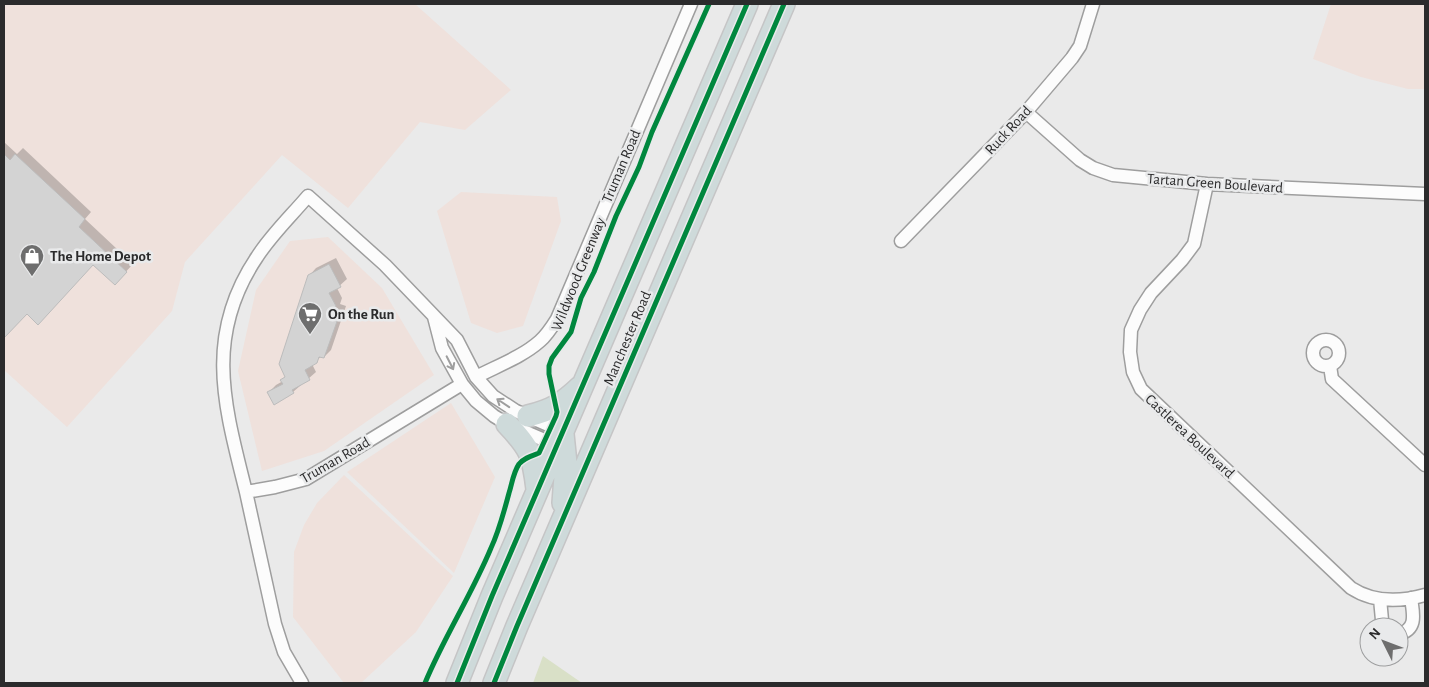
<svg xmlns="http://www.w3.org/2000/svg" width="1429" height="687" font-family="'Alegreya Sans',sans-serif">
	<style>
		.commercial { fill: #efe1dc }
		.green { fill: #d9e0c7 }
		.shadow { fill: #0003 }
		.building { fill: #d3d3d3; stroke: #bcbcbc }
		.lines { fill: none; stroke-linecap: round; stroke-linejoin: round }
		.minor-casing { stroke: #9e9e9e; stroke-width: 15 }
		.trunk-casing { stroke: #c5c5c6; stroke-width: 24 }
		.minor { stroke: #fcfcfc; stroke-width: 12 }
		.trunk { stroke: #cedada; stroke-width: 21 }
		.cycleway-casing { stroke: #e9eaeb; stroke-width: 8 }
		.cycleway { stroke: #00873e; stroke-width: 5 }
		.oneway { stroke: #9e9e9e }
		.labels { text-anchor: middle; stroke-width: 5; stroke-linejoin: round; paint-order: stroke }
		.street-label { font-size: 15px; fill: #2b2b2c; stroke: #e9eaeb }
		.poi-label { font-size: 15px; font-weight: bold; fill: #2b2b2c; stroke: #e9eaeb; text-anchor: start }
	</style>
	<rect width="100%" height="100%" fill="#eaeaea"/>
	<!-- commercial -->
	<path class="commercial" d="M 4,4 L 415,4 L 511,90 L 465,130 L 420,122 L 348,208 L 282,155 L 185,262 L 172,311 L 67,427 L 4,370 Z
		M 1331,4 L 1425,4 L 1425,89 L 1408,89 L 1361,77 L 1313,59 Z
		M 461,192 L 557,197 L 561,221 L 523,326 L 497,333 L 471,323 L 437,211 Z
		M 328,237 L 382,288 L 434,375 L 324,451 L 262,471 L 238,371 L 256,290 L 290,241 Z
		M 451,403 L 495,477 L 454,573 L 347,472 Z
		M 344,475 L 453,576 L 416,632 L 361,683 L 344,683 L 293,617 L 294,552 L 304,525 L 317,503 Z"/>
	<!-- green -->
	<path class="green" d="M 543,656 L 582,683 L 533,683 Z"/>
	<!-- shadow -->
	<path class="shadow" d="M 4,142 L 17,154 L 23,148 L 91,212 L 85,219 L 133,264 L 121,277 L 93,264 L 27,312 L 5,335 Z
		M 336,258 L 347,279 L 337,288 L 342,298 L 340,304 L 346,306 L 331,350 L 324,357 L 322,356 L 312,364 L 316,372 L 293,392 L 269,392 L 276,385 L 283,381 L 282,380 L 286,376 L 309,276 L 316,268 Z"/>
	<!-- building -->
	<path class="building" d="M 4,154 L 10,160 L 15,154 L 85,219 L 79,227 L 127,272 L 115,285 L 93,265 L 38,325 L 27,314 L 4,338 Z
		M 329,264 L 341,287 L 329,293 L 336,306 L 334,311 L 340,313 L 324,358 L 319,357 L 317,363 L 305,370 L 310,380 L 292,390 L 294,393 L 274,405 L 267,392 L 283,384 L 280,380 L 285,377 L 279,364 L 308,275 Z"/>
	<g class="lines">
		<!-- minor casing -->
		<g class="minor-casing">
			<path id="minor" d="M 1026,112 L 1080,160 L 1093,168 L 1113,175 L 1207,184 L 1425,194
				M 1207,184 L 1194,244 L 1182,260 L 1151,293 L 1140,310 L 1131,330 L 1130,352 L 1133,372 L 1141,389 L 1351,588 C 1374,603 1400,602 1425,595
				M 901,241 L 1026,112 L 1072,58 L 1080,46 L 1093,4
				M 434,317 L 442,348 L 462,384 L 476,401 L 494,416 L 507,424 L 556,445
				M1313 353a13 13 0 1 1 26 0a13 13 0 1 1-26 0Z
				M 1330,366 L 1332,379 L 1425,465
				M 476,377 C 497,366 522,357 540,341 C 547,335 552,327 557,319 L 691,4
				M 246,492 C 225,407 203,337 257,257 C 271,235 291,216 308,196 L 385,265 L 457,340 L 476,377 L 493,396 L 516,411 L 562,431
				M 1380,599 L 1382,620 L 1385,627
				M 1399,634 C 1418,629 1413,613 1411,598
				M 302,683 L 284,652 L 275,624 L 246,492 L 275,487 L 306,479 L 462,384"/>
		</g>
		<!-- trunk casing -->
		<g class="trunk-casing">
			<path id="trunk" d="M 528,416 C 552,410 562,404 580,387
				M 507,424 C 530,448 533,455 537,489
				M 563,434 L 566,463 L 563,503
				M 457,683 L 492,596 L 747,4
				M 494,683 L 517,626 L 784,4"/>
		</g>
		<!-- minor -->
		<use href="#minor" class="minor"/>
		<!-- trunk -->
		<use href="#trunk" class="trunk"/>
		<!-- cycleway casing -->
		<g class="cycleway-casing">
			<path id="cycleway" d="M 425,683 C 444,637 472,594 491,548 C 499,531 504,512 509,493 C 512,484 513,473 519,464 C 524,458 531,456 539,453 L 556,416 L 557,412 L 549,374 L 549,366 L 552,358 L 571,332 L 581,298 L 594,272 L 616,216 L 639,167 L 652,132 L 709,4
				M 457,683 L 492,596 L 747,4
				M 494,683 L 517,626 L 784,4"/>
		</g>
		<!-- cycleway -->
		<use href="#cycleway" class="cycleway"/>
	</g>
	<!-- one-way arrows -->
	<defs><path id="oneway-shaft" d="M-6 0H5M1.5-3L5.5 0L1.5 3" fill="none" stroke-width="1.6" stroke-linecap="round" stroke-linejoin="round" transform="scale(1.25)"/></defs>
	<g class="oneway">
		<use href="#oneway-shaft" transform="translate(450 363) rotate(63)"/>
		<use href="#oneway-shaft" transform="translate(503 403) rotate(-146)"/>
	</g>
	<!-- icons -->
	<defs>
		<g id="shop-pin" transform="scale(1.25)"><path d="M0 17L-7.5 6A9.5 9.5 0 1 1 7.5 6Z" fill="#6e6e6e" stroke="#e9eaeb"/><path d="M-5-2.5h2.3a2.7 3.5 0 0 1 5.4 0H5L5.5 6h-11ZM-1.5-2.5h3a1.5 2.3 0 0 0-3 0Z" fill="#fff"/></g>
		<g id="supermarket-pin" transform="scale(1.25)"><path d="M0 17L-7.5 6A9.5 9.5 0 1 1 7.5 6Z" fill="#6e6e6e" stroke="#e9eaeb"/><path d="M-6-5.5h2.5l.6 2H6L4.5 2H-2.5L-4.4-4H-6ZM-1.5 3.2a1.3 1.3 0 1 0 .1 0ZM3 3.2a1.3 1.3 0 1 0 .1 0Z" fill="#fff"/></g>
	</defs>
	<g fill-rule="evenodd">
		<use href="#shop-pin" x="32" y="256"/>
		<use href="#supermarket-pin" x="310" y="314"/>
	</g>
	<g class="labels">
		<!-- street labels -->
		<g class="street-label">
			<text transform="translate(1008 130) rotate(-47)" y="5">Ruck Road</text>
			<text transform="translate(621 166) rotate(-67)" y="5">Truman Road</text>
			<text transform="translate(1215 183) rotate(4)" y="5">Tartan Green Boulevard</text>
			<text transform="translate(578 274) rotate(-68)" y="5">Wildwood Greenway</text>
			<text transform="translate(627 338) rotate(-67)" y="5">Manchester Road</text>
			<text transform="translate(1190 436) rotate(43)" y="5">Castlerea Boulevard</text>
			<text transform="translate(335 460) rotate(-30)" y="5">Truman Road</text>
		</g>
		<!-- poi labels -->
		<g class="poi-label">
			<text x="50" y="261">The Home Depot</text>
			<text x="328" y="319">On the Run</text>
		</g>
	</g>
	<!-- border -->
	<rect width="1429" height="687" fill="none" stroke="#2b2b2c" stroke-width="10"/>
	<!-- north arrow -->
	<g transform="translate(1384 642) rotate(312)"><circle r="24" fill="#e9eaeb" stroke="#9d9e9f"/>
	<path d="M0-4L9 19L0 12L-9 19Z" fill="#6e6e6e"/>
	<text y="-8" font-size="14" font-weight="bold" text-anchor="middle" fill="#2b2b2c">N</text>
	</g>
</svg>
